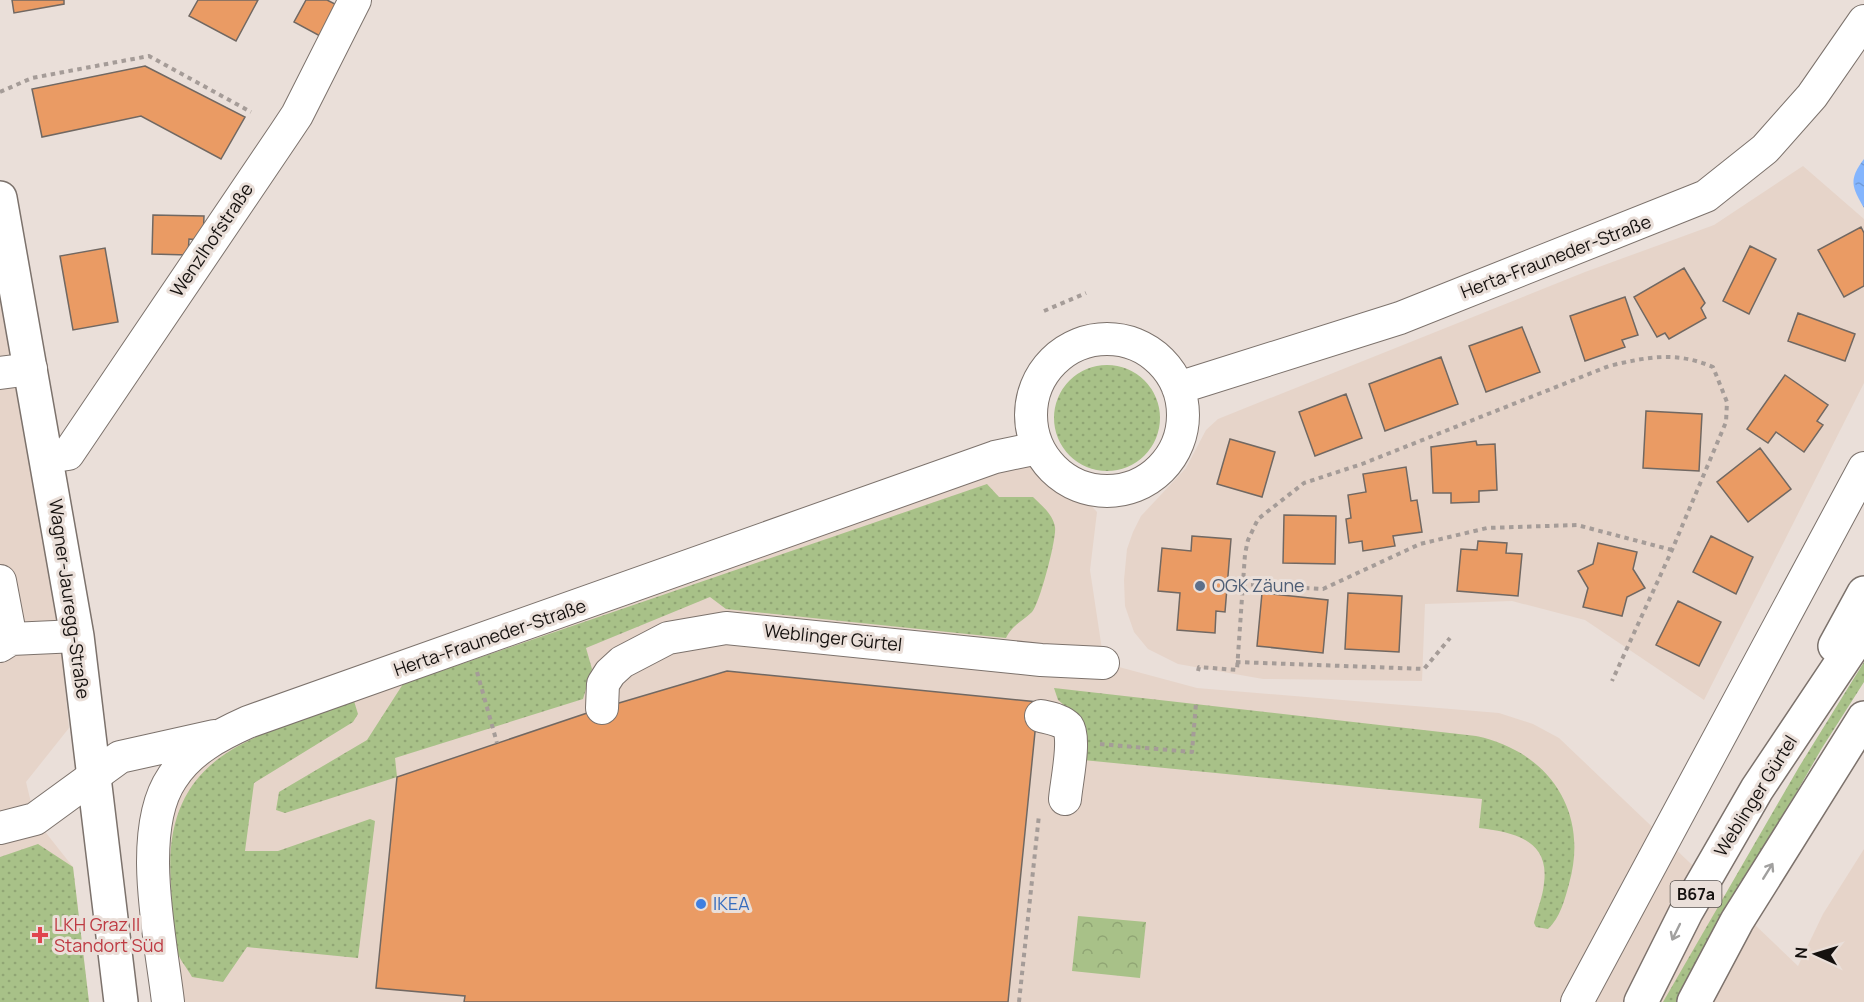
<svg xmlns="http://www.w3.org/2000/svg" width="1864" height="1002" font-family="Manrope,sans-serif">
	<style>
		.built { fill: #e6d4c9 }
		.grass { fill: url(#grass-dots) }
		.park { fill: url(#park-crowns) }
		.water { fill: url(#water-ripples) }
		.building { fill: #ea9b64; stroke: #716862; stroke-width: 1.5 }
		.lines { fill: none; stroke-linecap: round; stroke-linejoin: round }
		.minor-casing { stroke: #7c726c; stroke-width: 34 }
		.major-casing { stroke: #7c726c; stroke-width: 36 }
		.path { stroke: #a59c98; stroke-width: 4; stroke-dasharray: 4.5 4.5; stroke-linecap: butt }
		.minor { stroke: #fff; stroke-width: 32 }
		.major { stroke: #fff; stroke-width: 33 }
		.oneway { stroke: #a1a09f }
		.service-dot { fill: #5c6f8a; stroke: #eadfd9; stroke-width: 2 }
		.shop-dot { fill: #3f7fe0; stroke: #eadfd9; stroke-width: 2 }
		.health-dot { fill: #e0444e; stroke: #eadfd9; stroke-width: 2 }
		.labels { text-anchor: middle; stroke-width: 6; stroke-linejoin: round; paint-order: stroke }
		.shield { fill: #eadfd9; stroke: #554f4c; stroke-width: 1.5 }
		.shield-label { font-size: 16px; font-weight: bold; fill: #15110f }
		.street-label { font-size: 18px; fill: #15110f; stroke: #eadfd9 }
		.service-label { font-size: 18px; fill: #4e5e75; stroke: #eadfd9; text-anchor: start }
		.shop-label { font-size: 18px; fill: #366cbe; stroke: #eadfd9; text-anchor: start }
		.health-label { font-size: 18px; fill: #be3a42; stroke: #eadfd9; text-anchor: start }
	</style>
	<defs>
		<pattern id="grass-dots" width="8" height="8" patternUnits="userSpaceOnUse" patternTransform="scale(1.5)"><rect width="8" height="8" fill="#a8c188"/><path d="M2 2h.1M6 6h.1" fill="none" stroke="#90a574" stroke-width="1.8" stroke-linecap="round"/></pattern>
		<pattern id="park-crowns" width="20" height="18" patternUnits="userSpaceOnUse" patternTransform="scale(1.5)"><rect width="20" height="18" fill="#a8c188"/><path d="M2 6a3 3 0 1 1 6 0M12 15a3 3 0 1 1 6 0" fill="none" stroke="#90a574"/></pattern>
		<pattern id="water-ripples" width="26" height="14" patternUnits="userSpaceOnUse" patternTransform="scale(1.5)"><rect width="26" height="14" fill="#84b5fe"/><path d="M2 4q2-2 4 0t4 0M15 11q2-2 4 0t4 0" fill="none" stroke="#719bd8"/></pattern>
	</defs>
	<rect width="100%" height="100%" fill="#eadfd9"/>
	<!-- built -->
	<path class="built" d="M 1803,166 L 1864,219 L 1864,383 L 1704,700 L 1585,620 L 1512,601 L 1425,604 L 1422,681 L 1263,679 L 1178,664 L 1148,649 L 1134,632 L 1125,606 L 1124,580 L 1127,549 L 1133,532 L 1141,516 L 1186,468 L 1206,430 L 1218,419 L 1585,272 L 1714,225 Z
		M 0,283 L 11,344 L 12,371 L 51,545 L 69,728 L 26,782 L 35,819 L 73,867 L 89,1002 L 0,1002 Z
		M 1038,448 L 1097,512 L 1090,570 L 1104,663 L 1197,688 L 1499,713 L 1533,724 L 1559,738 L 1798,966 L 1823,914 L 1864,849 L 1864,1002 L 168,1002 L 153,872 L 192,755 Z"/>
	<!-- grass -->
	<path class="grass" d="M1054 418a53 53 0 1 1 106 0a53 53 0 1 1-106 0Z
		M 987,484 L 999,497 L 1033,497 C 1041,505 1053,514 1055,527 C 1057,537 1040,603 1032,612 C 1022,622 1013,624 1006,638 L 726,609 L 710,597 L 586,648 L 592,669 L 583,699 L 395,758 L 397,777 L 285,813 L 276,810 L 279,792 L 367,740 L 403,684 Z
		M 1864,662 L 1864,682 L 1822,748 L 1676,1002 L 1663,1002 L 1799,767 Z
		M 1054,688 L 1476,736 C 1548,751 1590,811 1569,884 C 1565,899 1560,918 1548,929 L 1536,927 L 1534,923 C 1537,910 1543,896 1544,883 C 1550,839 1512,832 1479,828 L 1482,799 L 1083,760 L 1076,715 L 1058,700 Z
		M 354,701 L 358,714 L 353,722 L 254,783 L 245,851 L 278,851 L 370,819 L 375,821 L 358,958 L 247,947 L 223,982 L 192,977 C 187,968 179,959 176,949 C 170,933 172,903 171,885 C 161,753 253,737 354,701 Z
		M 38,844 L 73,867 L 89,1002 L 0,1002 L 0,857 Z"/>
	<!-- park -->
	<path class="park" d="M 1078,916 L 1146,922 L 1140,978 L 1072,971 Z"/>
	<!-- water -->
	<path class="water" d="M 1864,159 L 1864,208 C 1852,187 1848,180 1864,159 Z"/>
	<!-- building -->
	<path class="building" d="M 12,0 L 64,0 L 64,4 L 14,13 Z
		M 198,0 L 258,0 L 236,41 L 189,16 Z
		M 306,0 L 327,0 L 337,5 L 320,36 L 294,22 Z
		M 145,66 L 245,117 L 221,159 L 141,116 L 42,137 L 32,89 Z
		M 153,215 L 204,216 L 203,240 L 189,239 L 188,255 L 152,254 Z
		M 1861,227 L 1864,233 L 1864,286 L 1844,297 L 1818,250 Z
		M 1750,246 L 1776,259 L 1749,314 L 1723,301 Z
		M 105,248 L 118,322 L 73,330 L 60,256 Z
		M 1684,268 L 1705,303 L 1701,308 L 1706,318 L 1669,339 L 1665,333 L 1657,337 L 1634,297 Z
		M 1625,297 L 1638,335 L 1622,340 L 1625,347 L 1585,361 L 1570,316 Z
		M 1798,313 L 1855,334 L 1845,361 L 1788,341 Z
		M 1522,327 L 1540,372 L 1486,392 L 1469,346 Z
		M 1441,357 L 1458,404 L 1385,431 L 1369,384 Z
		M 1785,375 L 1828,405 L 1817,421 L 1823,425 L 1804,452 L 1776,432 L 1768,443 L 1747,429 Z
		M 1346,394 L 1362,438 L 1315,456 L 1299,412 Z
		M 1646,411 L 1702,414 L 1699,471 L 1643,468 Z
		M 1230,439 L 1275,452 L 1262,497 L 1217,484 Z
		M 1476,441 L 1477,445 L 1495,444 L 1497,490 L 1479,491 L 1479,502 L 1451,503 L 1451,493 L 1433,493 L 1431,447 Z
		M 1760,448 L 1791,489 L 1748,522 L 1717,482 Z
		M 1406,467 L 1411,501 L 1417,500 L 1422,532 L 1393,536 L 1395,546 L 1363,551 L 1362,541 L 1349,543 L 1346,519 L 1351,518 L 1348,495 L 1366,492 L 1363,474 Z
		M 1284,515 L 1336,516 L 1335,564 L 1283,563 Z
		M 1192,536 L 1231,539 L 1225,612 L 1216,611 L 1215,633 L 1177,630 L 1180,593 L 1158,591 L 1162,548 L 1191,551 Z
		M 1711,536 L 1753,557 L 1736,594 L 1693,572 Z
		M 1478,541 L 1507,543 L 1506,553 L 1522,554 L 1518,596 L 1457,591 L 1461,549 L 1477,550 Z
		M 1598,543 L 1637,552 L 1633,569 L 1645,588 L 1627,597 L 1622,616 L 1583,607 L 1588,588 L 1578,571 L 1593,564 Z
		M 1262,593 L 1328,600 L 1323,653 L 1257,646 Z
		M 1348,593 L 1402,596 L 1399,652 L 1345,649 Z
		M 1678,601 L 1721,622 L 1699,666 L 1656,645 Z
		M 727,671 L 1038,702 L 1008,1002 L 464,1002 L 465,996 L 376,988 L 397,777 L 602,708 Z"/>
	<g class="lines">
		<!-- minor casing -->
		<g class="minor-casing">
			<path id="minor" d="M1031 415a76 76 0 1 1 152 0a76 76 0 1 1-152 0Z
				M 0,373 L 31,369
				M 1178,388 L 1400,318 L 1706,196 L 1765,149 L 1812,96 L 1864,21
				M 47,457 L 68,454 L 285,133 L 297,115 L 355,0
				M 0,581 L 11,639 L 0,646
				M 11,639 L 77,636
				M 602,708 L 603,684 L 610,673 L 622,662 L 668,638 L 726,628 L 1041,660 L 1103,663
				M 1041,716 C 1049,718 1062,720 1068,727 C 1076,738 1066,785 1065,799
				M 0,828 L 35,819 L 120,757 L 214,736
				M 168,1002 C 161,940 136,831 172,778 C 190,750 219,735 248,722 L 995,457 L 1038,448
				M 1577,1002 L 1864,468"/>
		</g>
		<!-- major casing -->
		<g class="major-casing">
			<path id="major" d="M 0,198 L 77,636 L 121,1002
				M 1835,646 L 1864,593
				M 1641,1002 L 1686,912 L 1757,789 L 1864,629
				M 1694,1002 L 1737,921 L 1864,718"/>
		</g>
		<!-- path -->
		<path class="path" d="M 0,92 L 32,78 L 149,56 L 251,112
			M 1044,311 L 1086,293
			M 1242,584 L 1323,589 L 1420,544 L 1487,528 L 1577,525 L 1672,550
			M 1236,662 L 1424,669 L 1450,638
			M 1198,671 L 1199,667 L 1237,670 L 1245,554 L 1248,540 L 1258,519 L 1304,483 L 1362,464 L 1609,366 C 1647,357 1676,351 1713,367 L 1727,402 L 1726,422 L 1672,550 L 1612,681
			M 477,672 L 497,743
			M 1100,744 L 1192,752 L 1196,703
			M 1019,1002 L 1039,815"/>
		<!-- minor -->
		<use href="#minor" class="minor"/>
		<!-- major -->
		<use href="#major" class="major"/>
	</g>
	<!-- one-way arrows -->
	<defs><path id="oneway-shaft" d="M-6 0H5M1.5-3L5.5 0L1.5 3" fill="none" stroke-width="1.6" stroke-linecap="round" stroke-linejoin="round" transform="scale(1.5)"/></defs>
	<g class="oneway">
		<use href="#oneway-shaft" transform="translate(1768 871) rotate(-58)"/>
		<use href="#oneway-shaft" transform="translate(1676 932) rotate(116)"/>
	</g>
	<!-- markers -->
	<circle class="service-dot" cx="1200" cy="586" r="6"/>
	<circle class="shop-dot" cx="701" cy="904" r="6"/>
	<path class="health-dot" d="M37 926h6v6h6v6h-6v6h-6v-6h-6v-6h6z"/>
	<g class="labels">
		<!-- shield labels -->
		<rect class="shield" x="1670.5" y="881" width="51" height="26" rx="4.5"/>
		<g class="shield-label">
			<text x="1696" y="900">B67a</text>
		</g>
		<!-- street labels -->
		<g class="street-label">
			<text transform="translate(212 240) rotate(-56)" y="6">Wenzlhofstraße</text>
			<text transform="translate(1556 257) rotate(-21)" y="6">Herta-Frauneder-Straße</text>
			<text transform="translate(69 599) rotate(82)" y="6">Wagner-Jauregg-Straße</text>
			<text transform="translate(490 638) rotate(-19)" y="6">Herta-Frauneder-Straße</text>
			<text transform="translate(833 638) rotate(6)" y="6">Weblinger Gürtel</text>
			<text transform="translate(1756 796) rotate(-58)" y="6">Weblinger Gürtel</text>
		</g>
		<!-- service labels -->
		<g class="service-label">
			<text x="1212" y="592">OGK Zäune</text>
		</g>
		<!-- shop labels -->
		<g class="shop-label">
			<text x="713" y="910">IKEA</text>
		</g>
		<!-- health labels -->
		<g class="health-label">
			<text x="54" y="931">LKH Graz II<tspan x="54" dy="21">Standort Süd</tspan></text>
		</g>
	</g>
	<!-- north arrow -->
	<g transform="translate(1816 954) rotate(274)" stroke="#eadfd9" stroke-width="4.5" paint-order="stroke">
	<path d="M0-4.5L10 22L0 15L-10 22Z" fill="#15110f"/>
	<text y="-9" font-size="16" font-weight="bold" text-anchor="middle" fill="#15110f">N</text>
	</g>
</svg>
